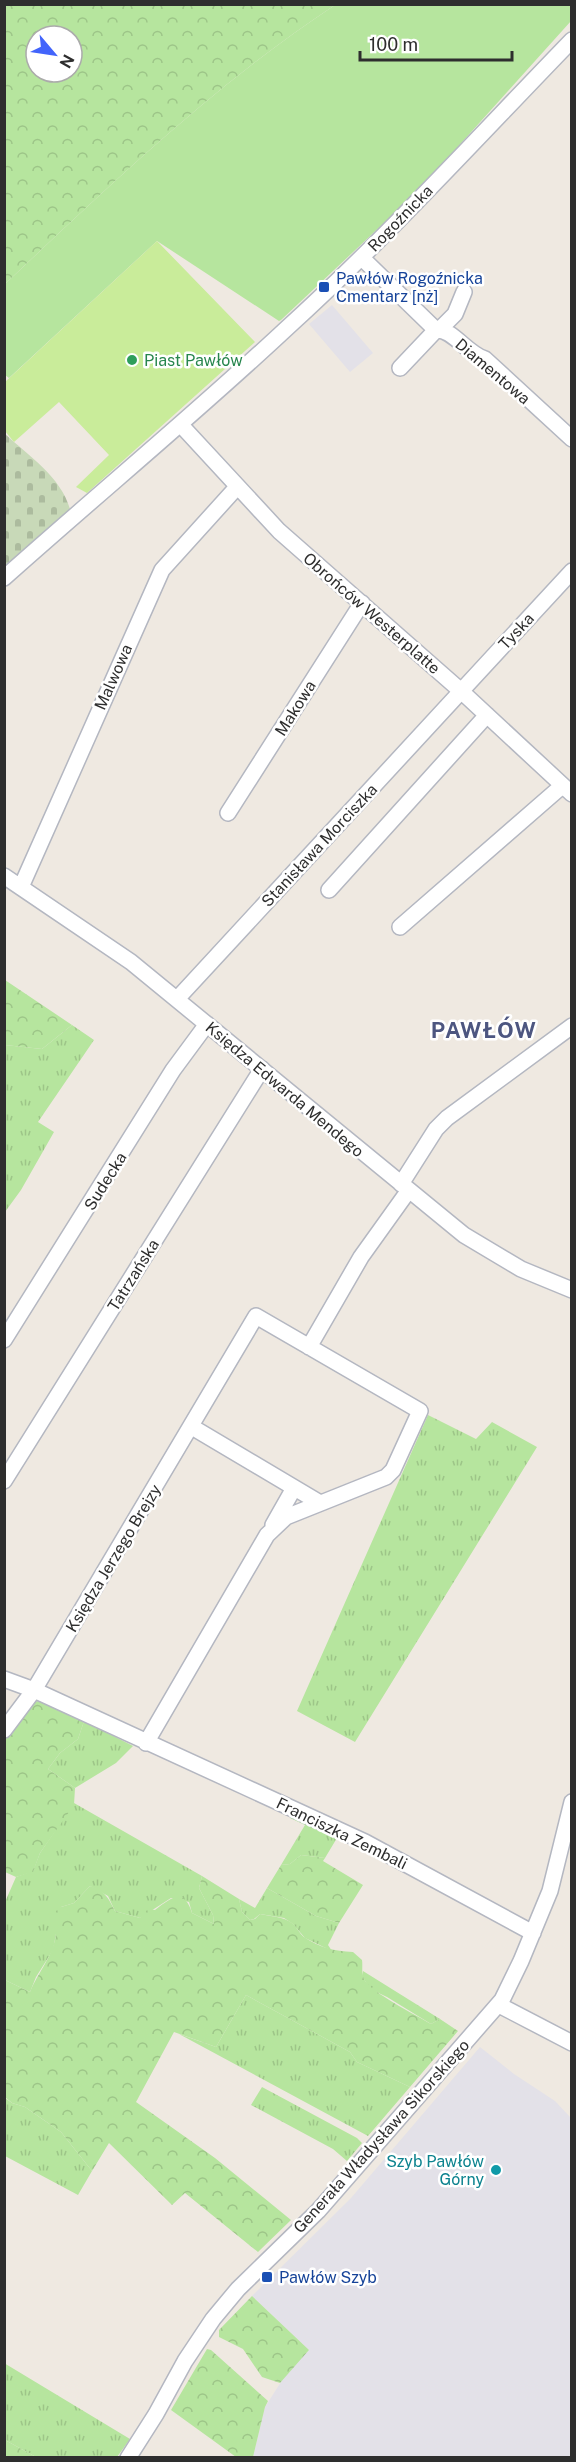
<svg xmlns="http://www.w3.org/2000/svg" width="576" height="2462" font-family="'Public Sans',sans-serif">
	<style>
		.industrial { fill: #e3e1e8 }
		.grass { fill: url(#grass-tufts) }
		.forest { fill: url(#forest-crowns); fill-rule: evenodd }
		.cemetery { fill: url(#cemetery-stones) }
		.garden { fill: #b6e59e }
		.pitch { fill: #c9ec9a }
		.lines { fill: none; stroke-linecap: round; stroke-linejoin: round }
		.minor-casing { stroke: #b4b7c1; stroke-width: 18 }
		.minor { stroke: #fff; stroke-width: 15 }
		.transit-dot { fill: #1a4fb4; stroke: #fff; stroke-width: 2 }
		.leisure-dot { fill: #2e9e5b; stroke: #fff; stroke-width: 2 }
		.culture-dot { fill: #0f9aa8; stroke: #fff; stroke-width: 2 }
		.labels { text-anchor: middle; stroke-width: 5; stroke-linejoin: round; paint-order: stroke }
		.street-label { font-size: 16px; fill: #2e2e2e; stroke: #fff }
		.transit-label { font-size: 16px; fill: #164399; stroke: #fff; text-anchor: start }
		.leisure-label { font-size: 16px; fill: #27864d; stroke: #fff; text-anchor: start }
		.culture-label { font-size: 16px; fill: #0d838f; stroke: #fff; text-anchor: end }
		.district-label { font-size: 22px; font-weight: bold; letter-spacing: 1.5px; fill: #4d5680; stroke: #fff }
	</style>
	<defs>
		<pattern id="grass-tufts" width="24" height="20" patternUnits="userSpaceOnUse" patternTransform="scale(1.5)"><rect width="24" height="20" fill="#b6e59e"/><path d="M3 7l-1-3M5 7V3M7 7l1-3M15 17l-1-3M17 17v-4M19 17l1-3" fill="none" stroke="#9dc588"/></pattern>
		<pattern id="forest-crowns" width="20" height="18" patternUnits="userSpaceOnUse" patternTransform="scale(1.5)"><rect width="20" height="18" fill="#b6e59e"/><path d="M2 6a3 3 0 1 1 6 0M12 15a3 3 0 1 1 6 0" fill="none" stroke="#9dc588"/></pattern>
		<pattern id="cemetery-stones" width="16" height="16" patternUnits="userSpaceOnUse" patternTransform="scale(1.5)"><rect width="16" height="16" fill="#c8d9b8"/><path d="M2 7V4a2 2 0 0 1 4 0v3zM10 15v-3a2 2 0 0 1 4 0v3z" fill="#acbb9e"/></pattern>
	</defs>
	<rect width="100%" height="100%" fill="#efe9e1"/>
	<!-- industrial -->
	<path class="industrial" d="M 332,305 L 373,353 L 350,372 L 309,324 Z
		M 480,2047 L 514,2074 L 555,2101 L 571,2118 L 571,2457 L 253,2457 L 265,2407 L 286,2374 L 309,2350 L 252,2296 L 351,2198 Z"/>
	<!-- grass -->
	<path class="grass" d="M 72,1025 L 94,1040 L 38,1122 L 54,1132 L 21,1190 L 5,1212 L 5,1045 L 42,1049 Z
		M 428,1415 L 476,1439 L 492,1422 L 537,1447 L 355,1742 L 297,1711 Z
		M 84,1721 L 133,1746 L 116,1763 L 75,1788 L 48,1769 L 60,1753 L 78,1739 Z
		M 74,1803 L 202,1876 L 199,1888 L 213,1915 L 214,1924 L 192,1913 L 189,1902 L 171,1898 L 140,1918 L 115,1911 L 108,1896 L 90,1886 L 74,1903 L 61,1907 L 53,1950 L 36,1977 L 30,1992 L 5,1980 L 5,1902 L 16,1877 L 33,1871 L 40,1853 Z
		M 292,1814 L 380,1855 L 378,1858 L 337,1838 L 325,1858 L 301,1855 L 290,1864 L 281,1865 L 305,1825 L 290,1818 Z
		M 267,1888 L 316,1916 L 339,1923 L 328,1945 L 332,1951 L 305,1938 L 293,1924 L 284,1918 L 260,1914 L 254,1919 L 250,1920 L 242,1912 L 239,1899 L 255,1908 Z
		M 363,1971 L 440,2019 L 431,2024 L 387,1997 L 370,1989 L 362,1976 Z
		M 246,1995 L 350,2052 L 357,2062 L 410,2087 L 368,2136 L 179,2034 L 216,2047 Z
		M 262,2087 L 357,2138 L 362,2143 L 347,2161 L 333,2149 L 251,2105 Z
		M 4,2097 L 12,2103 L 25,2107 L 61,2132 L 92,2171 L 78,2195 L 5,2156 Z
		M 4,2363 L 130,2439 L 117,2457 L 36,2457 L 5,2440 Z"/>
	<!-- forest -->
	<path class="forest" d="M 5,5 L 335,5 C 215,84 109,186 5,284 ZM 36,36 L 72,36 L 72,72 L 36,72 Z
		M 5,980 L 72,1025 L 42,1049 L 5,1045 Z
		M 42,1700 L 84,1721 L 78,1739 L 60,1753 L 48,1769 L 75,1788 L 74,1805 L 40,1853 L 33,1872 L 16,1877 L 5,1872 L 4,1739 L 31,1703 Z
		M 301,1855 L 325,1858 L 323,1861 L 363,1885 L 339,1923 L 316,1916 L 267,1888 L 281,1865 L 290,1864 Z
		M 202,1876 L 239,1899 L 242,1912 L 250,1920 L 255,1919 L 260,1914 C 270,1916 284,1917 292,1923 C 297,1927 299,1933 304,1937 C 320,1948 334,1951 353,1952 L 362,1960 C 363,1966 361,1974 364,1979 C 370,1992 416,2015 431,2024 L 440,2019 L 458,2031 L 410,2087 L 357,2062 L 350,2052 L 246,1995 L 216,2047 L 174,2032 L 136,2102 L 215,2158 L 291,2220 L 258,2252 L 185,2193 L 172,2205 L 109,2143 L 92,2171 L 61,2132 L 25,2107 L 12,2103 L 5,2097 L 5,1980 L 30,1992 C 38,1972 55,1954 56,1932 L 50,1929 L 50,1916 L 61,1907 L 74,1903 L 90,1886 C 105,1891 108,1897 115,1911 L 140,1918 L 148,1909 L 155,1910 C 171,1898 184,1887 192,1913 L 214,1924 L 213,1915 L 199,1888 Z
		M 252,2296 L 309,2350 L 280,2383 L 262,2377 L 243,2349 L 219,2337 L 219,2330 Z
		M 207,2349 L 211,2350 L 268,2401 L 265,2407 L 253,2457 L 236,2457 L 171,2410 Z
		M 5,2440 L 36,2457 L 5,2457 Z"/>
	<!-- cemetery -->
	<path class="cemetery" d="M 5,434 C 29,456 61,477 70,509 L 5,568 Z"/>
	<!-- garden -->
	<path class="garden" d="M 335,5 L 571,5 L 571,21 L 420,189 L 281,320 L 279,321 L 157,241 L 9,378 L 5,375 L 5,284 C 109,186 215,84 335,5 Z"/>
	<!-- pitch -->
	<path class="pitch" d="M 157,241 L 255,342 L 87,493 L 76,487 L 109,455 L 59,402 L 14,442 L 5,431 L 5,382 Z"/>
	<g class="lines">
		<!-- minor casing -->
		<g class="minor-casing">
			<path id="minor" d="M 362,258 L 436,330 L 400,368
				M 440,329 L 455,314 L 464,292
				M 436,330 C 452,328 467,354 485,359 L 572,439
				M 180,424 L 279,531 L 461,691 L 572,794
				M 4,578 C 98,494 195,414 287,328 C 387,237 478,137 572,40
				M 228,813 L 362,603
				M 4,876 L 131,962 L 464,1235 L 521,1269 L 572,1290
				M 21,887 L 162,570 L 237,487
				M 329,890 L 487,715
				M 400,927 L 562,786
				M 177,999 L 572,571
				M 401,1184 L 436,1129 L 447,1118 L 572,1026
				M 4,1340 L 173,1070 L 207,1024
				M 309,1347 L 361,1257 L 409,1190
				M 192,1427 L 320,1503
				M 4,1481 L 262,1069
				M 273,1525 L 294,1488
				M 4,1679 L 34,1690 L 365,1842 L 533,1933
				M 4,1730 L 34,1690 L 256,1316 L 420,1411 L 393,1470 L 386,1477 L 286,1517 L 267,1535 L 146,1743
				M 499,2005 L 572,2043
				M 128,2458 L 156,2414 L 185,2361 L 213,2319 L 238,2289 L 318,2211 L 502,2000 L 521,1961 L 550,1891 L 572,1802"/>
		</g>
		<!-- minor -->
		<use href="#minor" class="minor"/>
	</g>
	<!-- markers -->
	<g class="transit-dot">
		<rect x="318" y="281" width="12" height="12" rx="3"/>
		<rect x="261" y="2271" width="12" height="12" rx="3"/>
	</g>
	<circle class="leisure-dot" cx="132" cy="360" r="6"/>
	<circle class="culture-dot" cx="496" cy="2170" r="6"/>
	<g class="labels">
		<!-- street labels -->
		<g class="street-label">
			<text transform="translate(400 218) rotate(-46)" y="6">Rogoźnicka</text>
			<text transform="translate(493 371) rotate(40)" y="6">Diamentowa</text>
			<text transform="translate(372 613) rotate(41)" y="6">Obrońców Westerplatte</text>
			<text transform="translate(516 631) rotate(-47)" y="6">Tyska</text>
			<text transform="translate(113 677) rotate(-66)" y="6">Malwowa</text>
			<text transform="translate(295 708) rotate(-58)" y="6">Makowa</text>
			<text transform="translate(319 845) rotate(-47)" y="6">Stanisława Morciszka</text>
			<text transform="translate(285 1089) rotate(40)" y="6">Księdza Edwarda Mendego</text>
			<text transform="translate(105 1181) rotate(-58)" y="6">Sudecka</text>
			<text transform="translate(133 1275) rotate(-58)" y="6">Tatrzańska</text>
			<text transform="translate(113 1558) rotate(-59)" y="6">Księdza Jerzego Brejzy</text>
			<text transform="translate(342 1833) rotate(26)" y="6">Franciszka Zembali</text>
			<text transform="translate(381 2136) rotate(-48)" y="6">Generała Władysława Sikorskiego</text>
		</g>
		<!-- transit labels -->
		<g class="transit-label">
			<text x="336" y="284">Pawłów Rogoźnicka<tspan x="336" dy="18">Cmentarz [nż]</tspan></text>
			<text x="279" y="2283">Pawłów Szyb</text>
		</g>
		<!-- leisure labels -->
		<g class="leisure-label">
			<text x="144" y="366">Piast Pawłów</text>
		</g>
		<!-- culture labels -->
		<g class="culture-label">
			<text x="484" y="2167">Szyb Pawłów<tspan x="484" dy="18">Górny</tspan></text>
		</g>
		<!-- district labels -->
		<g class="district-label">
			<text x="484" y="1038">PAWŁÓW</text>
		</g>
	</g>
	<!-- border -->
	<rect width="576" height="2462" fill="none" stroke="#2e2e2e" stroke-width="12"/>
	<!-- north arrow -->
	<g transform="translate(54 54) rotate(119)"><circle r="28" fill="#ffffff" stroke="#ababab" stroke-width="1.5"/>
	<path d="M0-4.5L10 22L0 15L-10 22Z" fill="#4264fb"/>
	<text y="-9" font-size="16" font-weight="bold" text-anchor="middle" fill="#2e2e2e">N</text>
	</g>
	<!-- scale -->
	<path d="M360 51v9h152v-9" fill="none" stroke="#2e2e2e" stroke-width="3"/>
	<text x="369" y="51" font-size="18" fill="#2e2e2e" stroke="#ffffff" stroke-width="4.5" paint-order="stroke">100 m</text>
</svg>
